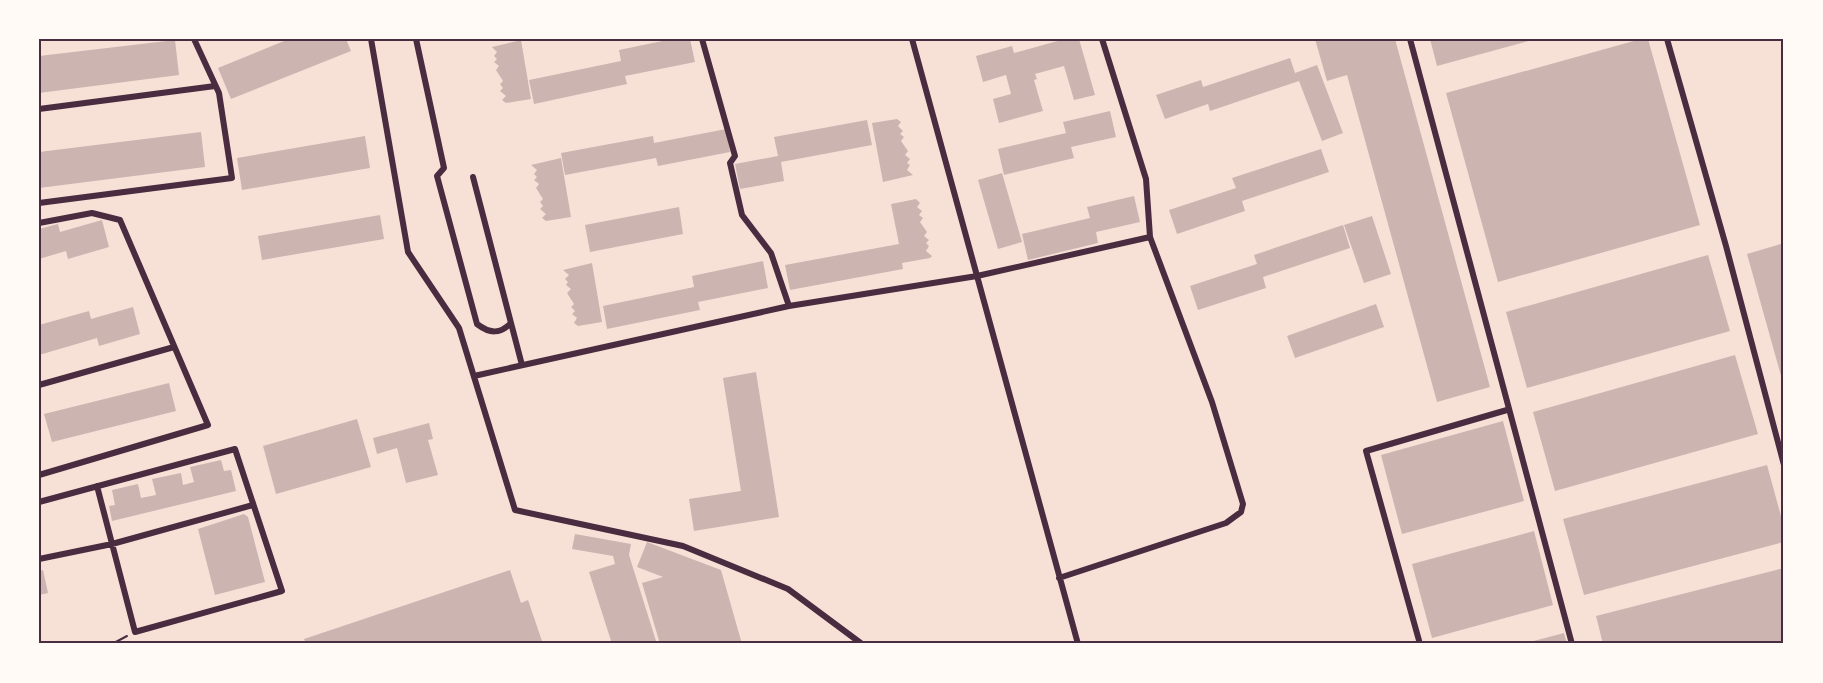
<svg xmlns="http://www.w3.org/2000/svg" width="1823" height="683" font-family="'Space Grotesk',sans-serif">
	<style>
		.building { fill: #ccb4b1 }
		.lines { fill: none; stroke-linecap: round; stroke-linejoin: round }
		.path { stroke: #4a2c40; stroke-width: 2 }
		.minor { stroke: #4a2c40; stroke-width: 6 }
		.neatline { fill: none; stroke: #4a2c40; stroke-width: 2 }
	</style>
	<rect width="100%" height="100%" fill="#f7e1d7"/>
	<!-- building -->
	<path class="building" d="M 289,39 L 346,39 L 351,51 L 231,99 L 218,68 Z
		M 672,39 L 690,39 L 695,62 L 625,76 L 627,84 L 534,104 L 529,80 L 621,61 L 619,50 Z
		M 1065,39 L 1079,39 L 1095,95 L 1074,100 L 1064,66 L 1035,74 L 1037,79 L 1034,80 L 1043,111 L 999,123 L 993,99 L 1011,94 L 1006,75 L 983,82 L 976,56 L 1012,46 L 1014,53 Z
		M 1315,39 L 1395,39 L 1490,387 L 1437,402 L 1347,75 L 1327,81 Z
		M 1430,39 L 1532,39 L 1532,40 L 1437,66 Z
		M 1641,39 L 1648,39 L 1700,225 L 1498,282 L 1446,93 Z
		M 175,40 L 179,75 L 39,93 L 39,56 Z
		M 521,40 L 531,99 L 506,103 L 502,100 L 506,96 L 500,91 L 503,88 L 500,84 L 503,81 L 496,70 L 499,66 L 494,62 L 497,59 L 494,56 L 497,52 L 492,47 Z
		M 1290,58 L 1295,73 L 1317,65 L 1343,133 L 1322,141 L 1299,81 L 1210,111 L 1208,104 L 1165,119 L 1156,95 L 1201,80 L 1203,87 Z
		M 1110,111 L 1116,137 L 1071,147 L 1074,158 L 1004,175 L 998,149 L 1066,133 L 1063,122 Z
		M 897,119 L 901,122 L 898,126 L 903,131 L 900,134 L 904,137 L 901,141 L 908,151 L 905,155 L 910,159 L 907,163 L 910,165 L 907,170 L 913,175 L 883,182 L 872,123 Z
		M 867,120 L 872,145 L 781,162 L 784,181 L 740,189 L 735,164 L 778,156 L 774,137 Z
		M 726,129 L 730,152 L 658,166 L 656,158 L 565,175 L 561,153 L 653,136 L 654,143 Z
		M 201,132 L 205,167 L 39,188 L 39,152 Z
		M 365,136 L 370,168 L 242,190 L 237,158 Z
		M 1321,149 L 1329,172 L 1242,201 L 1245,211 L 1177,234 L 1169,210 L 1236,188 L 1232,178 Z
		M 561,158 L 571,217 L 546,221 L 542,218 L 546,214 L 540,209 L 543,206 L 540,202 L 543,199 L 536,188 L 539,184 L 534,180 L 537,177 L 534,174 L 537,170 L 531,165 Z
		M 1002,173 L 1022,242 L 998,249 L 978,180 Z
		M 1134,196 L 1140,222 L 1096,232 L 1098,243 L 1028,260 L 1022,234 L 1090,218 L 1087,207 Z
		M 916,199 L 920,203 L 917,207 L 922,211 L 919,215 L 923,218 L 920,222 L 927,232 L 924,236 L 929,240 L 926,243 L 929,246 L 926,251 L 932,256 L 930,258 L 902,263 L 903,269 L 790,290 L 785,265 L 899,244 L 891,204 Z
		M 679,207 L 683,234 L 590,252 L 585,225 Z
		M 380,215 L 384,239 L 262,260 L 258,236 Z
		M 1372,216 L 1391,274 L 1364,283 L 1344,225 Z
		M 102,220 L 109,247 L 68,259 L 66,251 L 39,259 L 39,229 L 58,224 L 60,232 Z
		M 1343,225 L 1350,248 L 1263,277 L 1266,288 L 1198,310 L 1190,286 L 1257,264 L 1254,255 Z
		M 1784,243 L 1784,383 L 1783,383 L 1747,254 Z
		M 1708,255 L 1730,331 L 1527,388 L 1506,312 Z
		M 763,261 L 768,288 L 698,302 L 700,310 L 607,329 L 603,306 L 694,287 L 692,276 Z
		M 592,263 L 602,322 L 578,326 L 574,323 L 577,318 L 572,314 L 575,311 L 571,307 L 574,304 L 567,293 L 571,289 L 566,285 L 568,282 L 565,279 L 569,275 L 563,270 Z
		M 1376,304 L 1384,327 L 1295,358 L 1287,336 Z
		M 133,307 L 140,334 L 99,346 L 97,338 L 39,355 L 39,325 L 89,311 L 91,319 Z
		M 1735,355 L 1758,434 L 1555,491 L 1533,412 Z
		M 756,372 L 779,517 L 694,531 L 689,499 L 741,491 L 723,378 Z
		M 169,383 L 176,411 L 52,442 L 44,414 Z
		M 357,419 L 371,467 L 276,494 L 263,446 Z
		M 1503,421 L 1524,501 L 1402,534 L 1381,455 Z
		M 429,423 L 433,439 L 428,440 L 438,475 L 406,483 L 397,448 L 377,454 L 373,438 Z
		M 221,460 L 224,471 L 231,470 L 236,491 L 112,521 L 109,506 L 115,505 L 112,490 L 138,484 L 141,498 L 156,495 L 152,479 L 181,473 L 183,485 L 194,482 L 190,467 Z
		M 1767,465 L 1784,527 L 1784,542 L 1584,595 L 1563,519 Z
		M 244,514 L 248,517 L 265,582 L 215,595 L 198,529 Z
		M 1534,531 L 1553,605 L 1432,638 L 1412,564 Z
		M 575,534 L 631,544 L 629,555 L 657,644 L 612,644 L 589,572 L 615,564 L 613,556 L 572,549 Z
		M 647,542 L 721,570 L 742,644 L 660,644 L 642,583 L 663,577 L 637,567 Z
		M 1784,568 L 1784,644 L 1603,644 L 1596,616 Z
		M 43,570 L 48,593 L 39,595 L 39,571 Z
		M 510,570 L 521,603 L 528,600 L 543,644 L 306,644 L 304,639 Z
		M 1564,633 L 1567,644 L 1526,644 L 1526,643 Z"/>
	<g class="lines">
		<!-- path -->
		<path class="path" d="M 112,644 L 127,636"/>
		<!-- minor -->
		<path class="minor" d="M 371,39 L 408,252 L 459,328 L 515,510 L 683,546 L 788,589 L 862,644
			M 416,39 L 444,168 L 437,176 L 477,324 C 490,334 500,334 511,323 L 473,177
			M 702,39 L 735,156 L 730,163 L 742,215 L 771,253 L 789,306
			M 912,39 L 1078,644
			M 1410,39 L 1572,644
			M 1667,39 L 1726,246 L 1784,465
			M 39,109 L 215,86
			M 39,203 L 232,178 L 219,93 L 194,39
			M 39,223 L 92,213 L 120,220 L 208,425 L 39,475
			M 511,323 L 522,365
			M 474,376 L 789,306 L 977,276 L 1150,237
			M 39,385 L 174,347
			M 39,502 L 235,449 L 282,591 L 135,632 L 97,486
			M 39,559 L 112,544 L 253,505
			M 1059,578 L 1226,523 L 1241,512 L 1243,504 L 1212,402 L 1150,237 L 1146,179 L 1102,39
			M 1420,644 L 1366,451 L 1507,410"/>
	</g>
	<!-- border -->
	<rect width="1823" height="683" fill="none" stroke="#fffaf5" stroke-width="81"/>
	<rect x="40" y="40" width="1742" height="602" class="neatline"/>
</svg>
